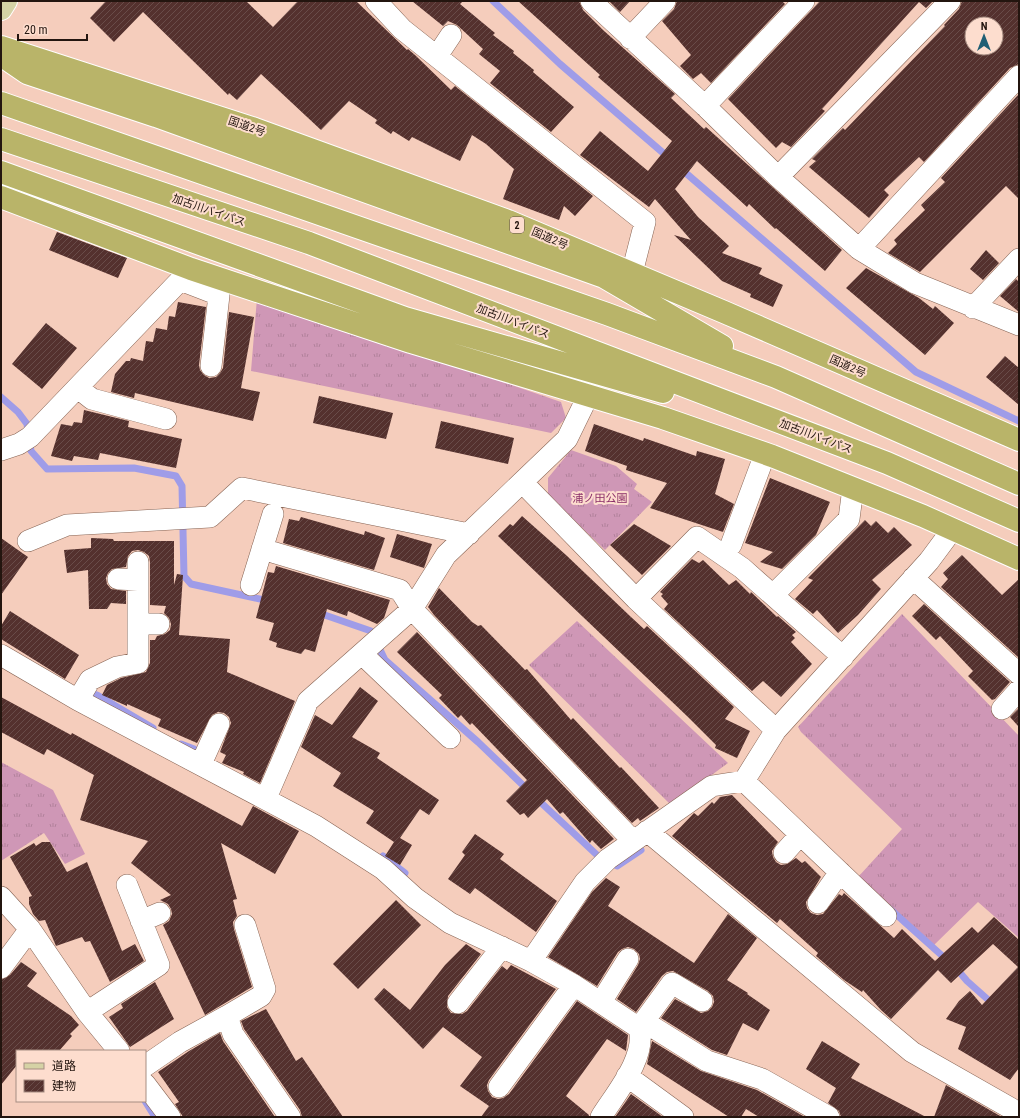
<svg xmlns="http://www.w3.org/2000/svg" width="1020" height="1118" font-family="'Roboto Condensed','Noto Sans JP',sans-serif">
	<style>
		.grass { fill: url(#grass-tufts) }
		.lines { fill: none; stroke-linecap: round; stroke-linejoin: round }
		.stream { stroke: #9f9ce8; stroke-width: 7 }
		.building { fill: url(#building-hatch); fill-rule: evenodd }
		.street-casing { stroke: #876454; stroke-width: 22 }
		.primary-casing { stroke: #fff; stroke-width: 24 }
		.highway-casing { stroke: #fff; stroke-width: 24 }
		.street { stroke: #fff; stroke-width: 21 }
		.primary { stroke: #d5d2a5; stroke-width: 22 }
		.highway { stroke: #b9b469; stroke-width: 22 }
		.labels { text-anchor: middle; stroke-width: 4; stroke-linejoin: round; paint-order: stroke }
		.shield { fill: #fdddce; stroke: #645148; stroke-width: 1 }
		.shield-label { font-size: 10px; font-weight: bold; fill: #23150f }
		.street-label { font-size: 11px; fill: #23150f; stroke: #fdddce }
		.park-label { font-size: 11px; fill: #8b2f69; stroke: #fdddce }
	</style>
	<defs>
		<pattern id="grass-tufts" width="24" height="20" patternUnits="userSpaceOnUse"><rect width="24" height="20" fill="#cf97b6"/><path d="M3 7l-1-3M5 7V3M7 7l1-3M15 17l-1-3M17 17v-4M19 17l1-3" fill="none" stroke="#b1819b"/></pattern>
		<pattern id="building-hatch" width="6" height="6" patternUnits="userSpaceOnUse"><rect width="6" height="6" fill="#54312e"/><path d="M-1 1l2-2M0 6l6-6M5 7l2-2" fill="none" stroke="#694c49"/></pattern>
	</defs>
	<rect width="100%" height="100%" fill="#f5cdbc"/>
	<!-- grass -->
	<path class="grass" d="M 257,298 L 561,402 L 566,418 L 551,433 L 251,371 Z
		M 571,450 L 616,466 L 637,484 L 634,489 L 652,502 L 605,550 L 548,495 L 548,478 Z
		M 902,614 L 1019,736 L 1019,938 L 978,902 L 933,946 L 859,876 L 902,829 L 801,732 L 798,727 Z
		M 577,621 L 728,763 L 671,805 L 529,665 Z
		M 1,762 L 53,790 L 85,854 L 65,864 L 44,833 L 1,861 Z"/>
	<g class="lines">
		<!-- stream -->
		<path class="stream" d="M 493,1 L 560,64 L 669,158
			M 680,168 L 916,372 L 1019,421
			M 1,397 L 18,412 L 27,424 L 31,451 L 47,469 L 134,468 L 176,476 L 182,486 L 184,576 L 191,584 L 269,601
			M 316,612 L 371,631 L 385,660 L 478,742 L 528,790
			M 85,691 L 97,695 L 153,728
			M 181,744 L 194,749 L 204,755
			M 536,798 L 597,855 L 617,866 L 641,850
			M 383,856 L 405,873
			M 890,909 L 948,961
			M 956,968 L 967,981 L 994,1005
			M 145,1101 L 155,1117"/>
	</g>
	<!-- building -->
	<path class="building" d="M 106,1 L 246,1 L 273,27 L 298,1 L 356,1 L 407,50 L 408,49 L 415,55 L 451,90 L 455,86 L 593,196 L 575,216 L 564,206 L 559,220 L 503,199 L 514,169 L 486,144 L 472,135 L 460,161 L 412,137 L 409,141 L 393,131 L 391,134 L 375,123 L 377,120 L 349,101 L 321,130 L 261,74 L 237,100 L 229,93 L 228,95 L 143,12 L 114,42 L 90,18 Z
		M 412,1 L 463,1 L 460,4 L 495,33 L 493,35 L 514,51 L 513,53 L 534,70 L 533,72 L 574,107 L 551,132 L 490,83 L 500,71 L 479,54 L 483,49 L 457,25 L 448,21 L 443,26 Z
		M 518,1 L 579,1 L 583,10 L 603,30 L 675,94 L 671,98 L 704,129 L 706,127 L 842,250 L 825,271 L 776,228 L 775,229 L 749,204 L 747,207 L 697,161 L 675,189 L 698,217 L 729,246 L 722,253 L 762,268 L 759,274 L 783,285 L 773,307 L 750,297 L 751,294 L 722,281 L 674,235 L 691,240 L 655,199 L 649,207 L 580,155 L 600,131 L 648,171 L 672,141 L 598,77 L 600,75 Z
		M 609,1 L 630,1 L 620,12 Z
		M 677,1 L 782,1 L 785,4 L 711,83 L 701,73 L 693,79 L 680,66 L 691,55 L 662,21 L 674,9 Z
		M 820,1 L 933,1 L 926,8 L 919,2 L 822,109 L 825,111 L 791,147 L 782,142 L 776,148 L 728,99 Z
		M 962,1 L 1019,1 L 1019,64 L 1010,68 L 924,162 L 919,157 L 884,190 L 889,195 L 869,218 L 809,167 L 816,161 L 812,159 L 843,128 L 845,130 L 945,26 L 944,25 L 959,9 ZM 972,24 L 996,24 L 996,48 L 972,48 Z
		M 1019,94 L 1019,199 L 1006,186 L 920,272 L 888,253 L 897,244 L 894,240 L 925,210 L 921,205 L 945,182 L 941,178 Z
		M 57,232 L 127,258 L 118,278 L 49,250 Z
		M 986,250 L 999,263 L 983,280 L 970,269 Z
		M 866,268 L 919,298 L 933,309 L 935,306 L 954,323 L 925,355 L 846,288 Z
		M 1016,279 L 1019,282 L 1019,312 L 1000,296 Z
		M 178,302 L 206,307 L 199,365 L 200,370 L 204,375 L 209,378 L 216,377 L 220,373 L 223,368 L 229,312 L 254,317 L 241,388 L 260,392 L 253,421 L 135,393 L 134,398 L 111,392 L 115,374 L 126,361 L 130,361 L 131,358 L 143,361 L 146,341 L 153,342 L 156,328 L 167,330 L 169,316 L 175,317 Z
		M 46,323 L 77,348 L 42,389 L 12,364 Z
		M 1005,356 L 1019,368 L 1019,405 L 986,377 Z
		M 319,396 L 393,413 L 386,439 L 313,423 Z
		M 84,410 L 129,421 L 128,427 L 182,439 L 176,468 L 100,453 L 98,460 L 74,456 L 72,461 L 51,456 L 61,424 L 72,426 L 74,422 L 82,423 Z
		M 441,421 L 514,438 L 508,464 L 435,448 Z
		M 594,424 L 643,441 L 644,438 L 696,456 L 697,451 L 725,459 L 715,494 L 734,504 L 723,532 L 650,508 L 667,483 L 626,470 L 627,466 L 585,451 Z
		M 770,478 L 830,502 L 816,535 L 782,569 L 760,562 L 773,552 L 745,543 Z
		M 522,516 L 566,555 L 631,617 L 644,629 L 647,626 L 734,707 L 725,719 L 750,731 L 737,758 L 715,748 L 716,745 L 688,717 L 498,536 L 510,524 L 513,526 Z
		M 301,517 L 364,535 L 365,531 L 385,538 L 374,570 L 283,543 L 289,519 L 299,521 Z
		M 865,520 L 871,526 L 876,521 L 888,533 L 894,527 L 912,545 L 872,580 L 881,589 L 858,615 L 838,633 L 817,610 L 813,614 L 795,599 L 813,580 L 808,578 Z
		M 634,524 L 671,546 L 642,575 L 610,545 Z
		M 397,534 L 432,544 L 424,568 L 390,557 Z
		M 1,538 L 28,557 L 1,595 Z
		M 91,538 L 113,539 L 114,541 L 174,541 L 174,585 L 177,574 L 183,575 L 179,635 L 230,639 L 227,672 L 295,701 L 260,783 L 243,774 L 244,772 L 222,763 L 226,755 L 220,752 L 231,723 L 229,717 L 224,713 L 218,712 L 212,715 L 197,743 L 158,726 L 161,719 L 127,704 L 127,706 L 102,695 L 107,685 L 121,678 L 146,672 L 150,663 L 150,640 L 155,640 L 157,636 L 165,634 L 170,630 L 171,624 L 169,618 L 164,613 L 166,606 L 150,605 L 150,562 L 149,556 L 144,552 L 138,550 L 132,551 L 128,556 L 126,567 L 112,569 L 108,573 L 106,578 L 107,584 L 111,589 L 126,591 L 126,604 L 111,603 L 107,609 L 89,609 L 88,570 L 67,573 L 64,550 L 91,548 Z
		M 962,555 L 1002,595 L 1019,579 L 1019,658 L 941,587 L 948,579 L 943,573 Z
		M 692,559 L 699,563 L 703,560 L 729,585 L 736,580 L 750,594 L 751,592 L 777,617 L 778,616 L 796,632 L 792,635 L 795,638 L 791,642 L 812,664 L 781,697 L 763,681 L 752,691 L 664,609 L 668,604 L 661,596 L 663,594 L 660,592 Z
		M 276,566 L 390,600 L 384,618 L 377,624 L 348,611 L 347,616 L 327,609 L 315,652 L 305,649 L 301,654 L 276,647 L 277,643 L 269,640 L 274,623 L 256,618 L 268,572 L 274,573 Z
		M 439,588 L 472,622 L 478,626 L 481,625 L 525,670 L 527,669 L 571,720 L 573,718 L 620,768 L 621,767 L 659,808 L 640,821 L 638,818 L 632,823 L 434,615 L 428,607 Z
		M 924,604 L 1010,682 L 995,699 L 992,700 L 968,676 L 973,671 L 940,636 L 936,640 L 912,616 Z
		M 10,611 L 79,655 L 65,679 L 1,639 L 1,626 Z
		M 417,632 L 614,839 L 601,849 L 592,840 L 590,843 L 563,812 L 560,814 L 547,799 L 528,818 L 524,813 L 520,815 L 506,801 L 527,780 L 472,723 L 470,725 L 461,715 L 458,718 L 439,698 L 442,695 L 397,652 Z
		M 360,687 L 378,701 L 352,737 L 380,753 L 377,758 L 439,800 L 429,815 L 420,809 L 400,838 L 412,845 L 400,865 L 385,856 L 394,842 L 366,823 L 374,811 L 333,786 L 341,773 L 301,747 L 315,715 L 332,725 Z
		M 1,697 L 71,735 L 72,733 L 242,826 L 253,806 L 299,831 L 275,874 L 221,843 L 237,899 L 233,900 L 237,916 L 233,922 L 234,929 L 252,987 L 205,1015 L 163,925 L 169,921 L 172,914 L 171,909 L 168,904 L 160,900 L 171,895 L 131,863 L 148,841 L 80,820 L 94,775 L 47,749 L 44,755 L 1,732 Z
		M 1019,708 L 1019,727 L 1010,717 Z
		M 732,795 L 778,842 L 772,851 L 773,857 L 776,862 L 781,865 L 787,864 L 796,858 L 802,863 L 805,861 L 821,877 L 806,902 L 807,908 L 811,913 L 817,915 L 823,914 L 839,894 L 842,896 L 844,893 L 894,938 L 902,929 L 935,961 L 972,927 L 978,933 L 994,917 L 1019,940 L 1019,1068 L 1010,1080 L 958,1049 L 966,1027 L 946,1019 L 959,1001 L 970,991 L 982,1005 L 1018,967 L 993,944 L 951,983 L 938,970 L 891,1019 L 881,1010 L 863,990 L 862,992 L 844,980 L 816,956 L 818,953 L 780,919 L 777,923 L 672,836 L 694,813 L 698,816 L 712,802 L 714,804 L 720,797 Z
		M 475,834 L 504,854 L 500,859 L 557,901 L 536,932 L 475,888 L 470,894 L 448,879 L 465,855 L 462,852 Z
		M 42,842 L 50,842 L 67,872 L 87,862 L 122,951 L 135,944 L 144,961 L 110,982 L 90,941 L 85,942 L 82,937 L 56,946 L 45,920 L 39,921 L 33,914 L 29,904 L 29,897 L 32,896 L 10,857 L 34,843 L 36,846 Z
		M 606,878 L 620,887 L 608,906 L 694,963 L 728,914 L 757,938 L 727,980 L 748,993 L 747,994 L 770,1010 L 758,1031 L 743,1023 L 727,1055 L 712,1050 L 661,1018 L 675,999 L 701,1013 L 708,1011 L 712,1007 L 714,1002 L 713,996 L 708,991 L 673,971 L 667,972 L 662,976 L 636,1012 L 617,999 L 638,965 L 640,959 L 639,954 L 634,949 L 628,947 L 622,949 L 618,952 L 597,986 L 548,957 L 592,892 Z
		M 396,900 L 421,925 L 358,989 L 333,964 Z
		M 466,944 L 481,954 L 448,996 L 447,1007 L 451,1013 L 462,1014 L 467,1011 L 502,966 L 507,970 L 511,965 L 556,989 L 489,1080 L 487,1085 L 488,1091 L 492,1097 L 498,1099 L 503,1098 L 509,1094 L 577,1001 L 628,1035 L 626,1051 L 607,1039 L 566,1096 L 589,1115 L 589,1117 L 481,1117 L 489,1106 L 460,1086 L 482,1057 L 443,1027 L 423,1049 L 374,999 L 384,988 L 410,1010 L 445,965 Z
		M 21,962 L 37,973 L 27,986 L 71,1016 L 79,1025 L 70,1034 L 72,1036 L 59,1051 L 17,1051 L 17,1065 L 1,1085 L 1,980 L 10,975 Z
		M 155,982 L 174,1019 L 130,1047 L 109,1017 L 123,1008 L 121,1004 Z
		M 266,1009 L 296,1061 L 302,1057 L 343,1117 L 302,1117 L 300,1110 L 244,1029 L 241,1021 Z
		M 220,1033 L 223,1041 L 275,1117 L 183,1117 L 175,1104 L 179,1102 L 158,1072 L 189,1051 Z
		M 652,1041 L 701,1071 L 757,1090 L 805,1117 L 759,1117 L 746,1109 L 741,1117 L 729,1117 L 647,1064 Z
		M 822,1041 L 860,1064 L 851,1078 L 926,1117 L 841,1117 L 839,1111 L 828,1103 L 836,1088 L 806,1069 Z
		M 946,1085 L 1002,1117 L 934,1117 Z
		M 631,1094 L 663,1117 L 615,1117 Z"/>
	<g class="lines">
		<!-- street casing -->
		<g class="street-casing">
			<path id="street" d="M 376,1 L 402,29 L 645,222 L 632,273
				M 591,1 L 705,106 L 778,177 L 859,249 L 915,283 L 1019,325
				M 630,38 L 665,1
				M 437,56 L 451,35
				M 705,106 L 804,1
				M 778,177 L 950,1
				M 859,249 L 1019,76
				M 180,280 L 219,295 L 211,366
				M 973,308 L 1019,259
				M 78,388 L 92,399 L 166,419
				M 1,450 L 19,444 L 30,437 L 191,269
				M 523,483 L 636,599 L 776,730
				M 28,541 L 67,525 L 210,517 L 242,488 L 469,534
				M 731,545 L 765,454
				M 262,549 L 400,590 L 412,609 L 633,841
				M 913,578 L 1019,674
				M 118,579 L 138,580
				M 251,585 L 273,514
				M 773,595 L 849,519 L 853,488
				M 636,599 L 697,537 L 742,568 L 843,657
				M 138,624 L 159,624
				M 362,654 L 450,738
				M 1,655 L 78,700 L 316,826 L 383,869 L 415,898 L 450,923 L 531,961 L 574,985 L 639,1028 C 647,1057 616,1093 601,1117
				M 78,700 L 90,680 L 117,667 L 138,663 L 138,562
				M 1002,709 L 1019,690
				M 201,764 L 219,724
				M 744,781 L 886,916
				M 266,798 L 308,701 L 412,609 L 446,555 L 567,439 L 588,396
				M 647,831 L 912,1052 L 1019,1113
				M 784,853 L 800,835
				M 1,897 L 30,929 L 87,1012 L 119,1051
				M 818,903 L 840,872
				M 141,921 L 160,913
				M 531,961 L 585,882 L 608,859 L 712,786 L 744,781 L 776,730 L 929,561 L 952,530
				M 1,968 L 30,929
				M 702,1001 L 672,983 L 639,1028 L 651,1026 L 707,1061 L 762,1079 L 829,1117
				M 601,1002 L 628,959
				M 458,1003 L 502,947
				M 87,1012 L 159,965 L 127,885
				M 227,1016 L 261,996 L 265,989 L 245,925
				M 145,1066 L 180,1042 L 227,1016 L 233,1034 L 290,1117
				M 627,1076 L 683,1117
				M 145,1084 L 170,1117
				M 499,1087 L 574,985"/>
		</g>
		<!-- primary casing -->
		<g class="primary-casing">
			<path id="primary" d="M 1,9 L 6,1"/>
		</g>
		<!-- highway casing -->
		<g class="highway-casing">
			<path id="highway" d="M 1,47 L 255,129 L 508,221 L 724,312 L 1019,440
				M 1,55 L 27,73 L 156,116 L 604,277 L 722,346
				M 1,103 L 607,314 L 776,377 L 1019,484
				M 1,139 L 309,243 L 887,463 L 1019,521
				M 1,172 L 405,318 L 663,392
				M 1,197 L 191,269 L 411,342 L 663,418 L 772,456 L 923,516 L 1019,559"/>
		</g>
		<!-- street -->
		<use href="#street" class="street"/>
		<!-- primary -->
		<use href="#primary" class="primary"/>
		<!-- highway -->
		<use href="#highway" class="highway"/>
	</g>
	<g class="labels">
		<!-- shield labels -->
		<rect class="shield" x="510" y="217" width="14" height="16" rx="3"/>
		<g class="shield-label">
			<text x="517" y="229">2</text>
		</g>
		<!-- street labels -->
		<g class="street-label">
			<text transform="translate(247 126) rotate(19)" y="4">国道2号</text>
			<text transform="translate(209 210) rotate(19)" y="4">加古川バイパス</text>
			<text transform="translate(550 238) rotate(23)" y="4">国道2号</text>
			<text transform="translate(513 321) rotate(21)" y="4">加古川バイパス</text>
			<text transform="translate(848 366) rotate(24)" y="4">国道2号</text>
			<text transform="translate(816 436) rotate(21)" y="4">加古川バイパス</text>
		</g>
		<!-- park labels -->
		<g class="park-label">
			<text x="600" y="502">浦ノ田公園</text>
		</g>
	</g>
	<!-- border -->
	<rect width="1020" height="1118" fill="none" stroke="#23150f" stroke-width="4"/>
	<!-- legend -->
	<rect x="16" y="1050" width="130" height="52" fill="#fdddce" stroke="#a68d82"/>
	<rect x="24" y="1063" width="20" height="6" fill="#d5d2a5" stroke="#a68d82"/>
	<text x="52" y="1070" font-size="12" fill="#23150f">道路</text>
	<rect x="24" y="1080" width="20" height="12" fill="url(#building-hatch)" stroke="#a68d82"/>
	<text x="52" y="1090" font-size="12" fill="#23150f">建物</text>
	<!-- north arrow -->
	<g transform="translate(984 36)"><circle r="19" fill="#fdddce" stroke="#a68d82"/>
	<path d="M0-3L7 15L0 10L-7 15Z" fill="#1f5e74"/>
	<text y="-6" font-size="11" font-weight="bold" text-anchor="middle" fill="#23150f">N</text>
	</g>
	<!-- scale -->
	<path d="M18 34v6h69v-6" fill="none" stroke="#23150f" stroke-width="2"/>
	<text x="24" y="34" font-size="12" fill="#23150f" stroke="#fdddce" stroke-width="3" paint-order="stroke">20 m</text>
</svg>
